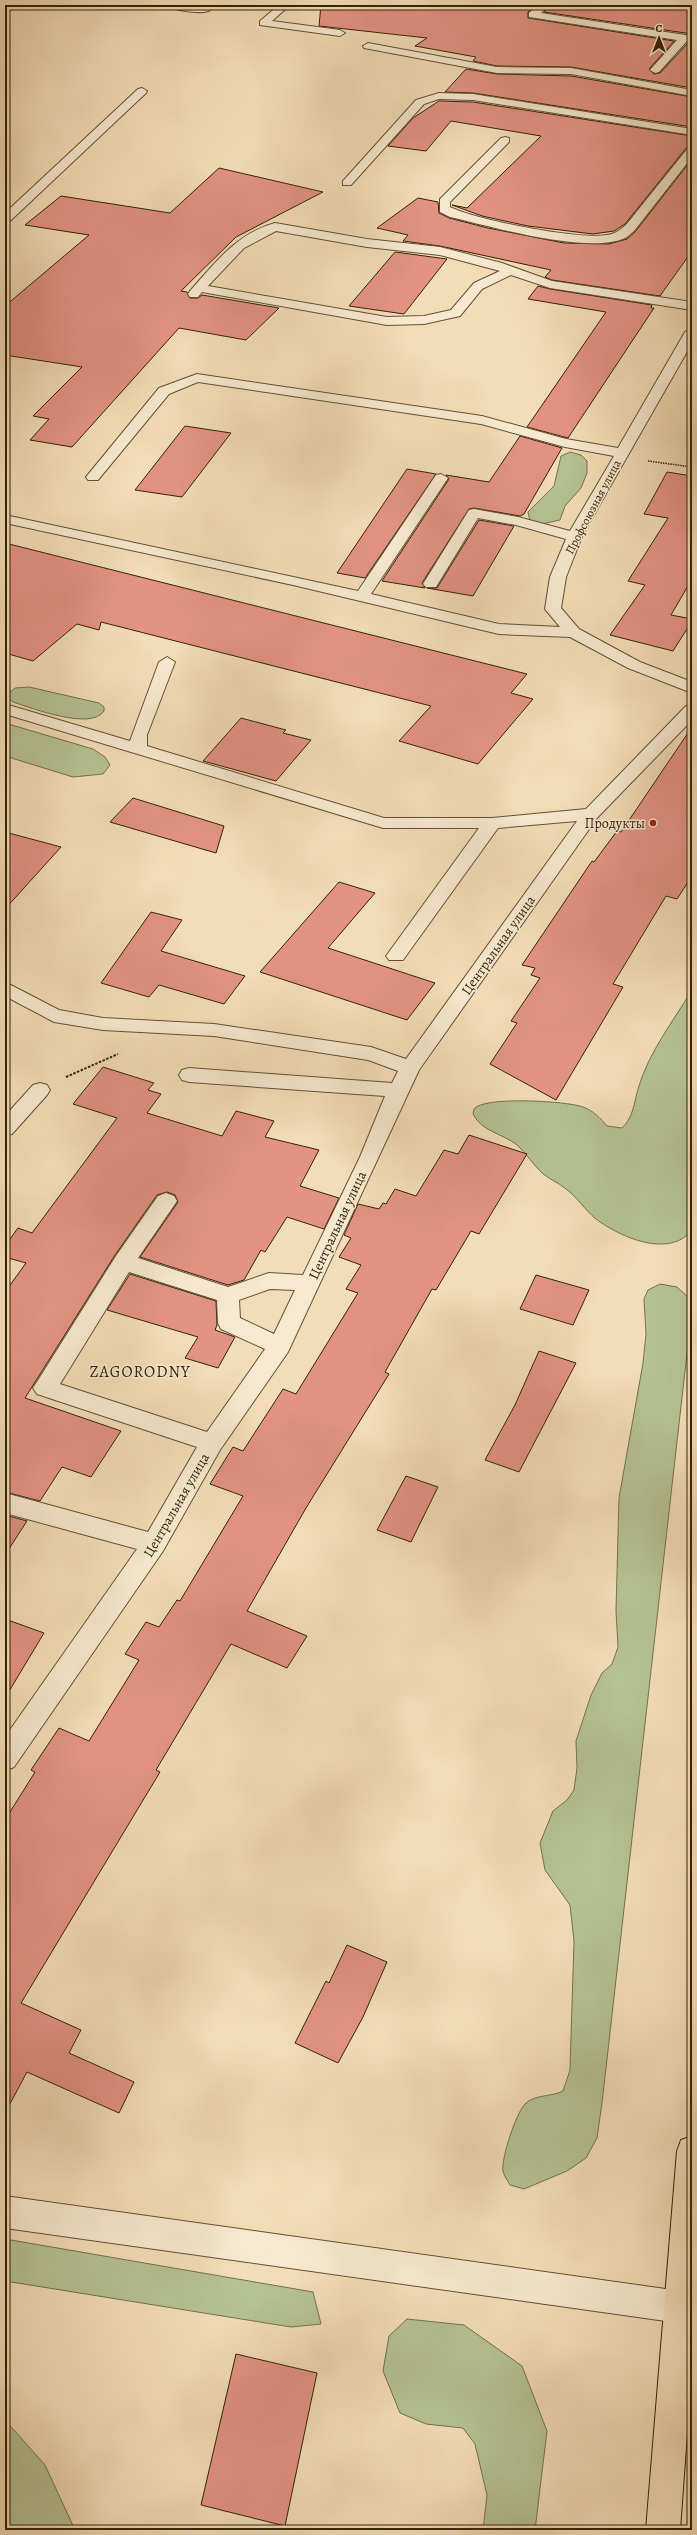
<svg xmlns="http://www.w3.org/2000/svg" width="697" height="2535" font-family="Alegreya,serif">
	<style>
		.green { fill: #b5c292; stroke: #74724d }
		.building { fill: #e39383; stroke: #332208 }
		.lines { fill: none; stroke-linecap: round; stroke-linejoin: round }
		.minor-casing { stroke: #635134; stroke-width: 2 }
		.major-casing { stroke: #332208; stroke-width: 2 }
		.path-far1 { stroke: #332208; stroke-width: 1.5; stroke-dasharray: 1.5 1; stroke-linecap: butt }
		.path { stroke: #332208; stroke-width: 2; stroke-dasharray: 2.5 1.5; stroke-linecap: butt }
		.minor { fill: #f7e9d0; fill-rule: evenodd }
		.major { fill: #f3ddb6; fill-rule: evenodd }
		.poi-dot { fill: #8f2418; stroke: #f7e9d0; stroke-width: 1.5 }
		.labels { text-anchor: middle; stroke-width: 3; stroke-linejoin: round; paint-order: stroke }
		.far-street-label { font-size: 12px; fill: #332208; stroke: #f7e9d0 }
		.poi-label { font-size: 14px; fill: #332208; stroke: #f7e9d0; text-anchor: end }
		.street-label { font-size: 14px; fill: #332208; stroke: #f7e9d0 }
		.quarter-label { font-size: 16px; letter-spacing: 1px; fill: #332208; stroke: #f7e9d0 }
	</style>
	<rect width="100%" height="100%" fill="#f3ddb6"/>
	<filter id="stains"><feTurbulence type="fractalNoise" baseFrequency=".005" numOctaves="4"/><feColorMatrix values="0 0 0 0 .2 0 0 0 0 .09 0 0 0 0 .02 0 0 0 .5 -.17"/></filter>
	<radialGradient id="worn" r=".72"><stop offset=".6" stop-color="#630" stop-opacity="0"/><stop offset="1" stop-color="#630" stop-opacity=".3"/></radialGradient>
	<!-- green -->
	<path class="green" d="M 570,452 L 581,455 L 587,461 L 587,473 L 581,488 L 565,506 L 560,520 L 542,524 L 530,521 L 528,512 L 554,486 L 561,456 Z
		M 29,687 L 99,703 L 104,707 L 104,711 C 91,731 32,708 13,702 L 8,698 L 8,694 L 15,688 Z
		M 5,723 L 93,749 L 105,757 L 110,765 L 103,774 L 73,777 L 5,756 Z
		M 692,990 L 692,1230 C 669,1259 620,1237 596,1219 C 585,1210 577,1197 566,1189 C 558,1182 548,1179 541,1172 C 532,1163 526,1153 517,1145 C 502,1133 482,1132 473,1114 L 474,1109 C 483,1096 567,1101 583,1107 C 594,1111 600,1118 607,1126 L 622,1128 C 634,1117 634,1101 639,1086 C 649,1052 674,1020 692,990 Z
		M 660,1284 L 677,1287 L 688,1297 L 690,1327 L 602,2103 L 597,2138 L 586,2158 L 567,2171 L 524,2189 L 510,2185 C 508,2181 504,2176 503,2171 C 501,2159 516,2113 525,2104 C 535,2094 552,2097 563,2091 L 570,2070 L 574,1941 L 570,1905 L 545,1870 L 540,1843 L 553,1811 L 567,1800 L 574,1790 L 577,1768 L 576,1741 L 591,1695 L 602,1673 L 612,1664 L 618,1647 L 616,1611 L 619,1498 L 643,1363 L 646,1334 L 644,1299 L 648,1290 Z
		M 5,2239 L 313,2292 L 321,2324 L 291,2327 L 5,2281 Z
		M 407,2319 L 464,2325 L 522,2366 L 547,2431 L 535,2530 L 483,2530 L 487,2495 L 475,2444 L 463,2428 L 426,2424 L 400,2413 L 383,2371 L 389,2336 Z
		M 5,2420 L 45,2465 L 75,2530 L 5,2530 Z"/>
	<!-- building -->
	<path class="building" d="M 321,5 L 536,5 L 528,12 L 528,18 L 674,41 L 649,69 L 654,74 L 660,73 L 688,43 L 692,43 L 692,88 L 571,67 L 497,66 L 473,61 L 476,57 L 415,46 L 427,38 L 319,26 Z
		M 550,5 L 692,5 L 692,34 L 544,12 Z
		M 466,69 L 497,74 L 571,76 L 692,97 L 692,127 L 473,93 L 445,92 Z
		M 439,101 L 473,102 L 692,136 L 692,146 L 687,147 L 625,224 L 614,231 L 593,234 L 528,226 L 482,216 L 452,205 L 467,208 L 541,136 L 451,121 L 426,151 L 388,146 L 413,118 Z
		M 692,159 L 692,251 L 660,296 L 552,280 L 545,277 L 551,270 L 440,246 L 403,241 L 408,235 L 377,228 L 418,198 L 438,202 L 439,213 L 449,218 L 488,228 L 564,243 L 609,244 L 627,239 L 635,232 Z
		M 219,168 L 323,192 L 236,237 L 181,291 L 187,292 L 190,298 L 198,298 L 202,295 L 279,308 L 246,340 L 179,328 L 72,447 L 30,440 L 49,419 L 33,416 L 82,367 L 5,355 L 5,306 L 89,235 L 25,225 L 61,196 L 170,213 Z
		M 395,252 L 447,259 L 404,314 L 349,306 Z
		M 538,286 L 550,289 L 652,305 L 651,308 L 654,308 L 568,438 L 527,427 L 606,312 L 528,299 Z
		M 185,426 L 231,433 L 182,497 L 135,490 Z
		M 520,436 L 562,448 L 524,514 L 520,516 L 474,508 L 469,509 L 422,583 L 425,588 L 382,581 L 449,479 L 446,475 L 489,482 Z
		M 407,469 L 436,474 L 365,578 L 337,573 Z
		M 667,472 L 692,476 L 692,579 L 671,615 L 692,619 L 692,621 L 673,651 L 610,635 L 645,585 L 628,581 L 668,518 L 644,514 Z
		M 479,520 L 514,526 L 473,596 L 427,588 L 437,588 Z
		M 5,543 L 527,674 L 511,693 L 533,699 L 478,764 L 399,741 L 431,706 L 101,622 L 99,630 L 77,624 L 33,661 L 5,653 Z
		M 241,718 L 286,730 L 283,733 L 311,740 L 276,781 L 203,761 Z
		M 692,727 L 692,876 L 677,899 L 666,896 L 613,984 L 623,987 L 556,1100 L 490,1064 L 517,1023 L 511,1021 L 540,978 L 531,975 L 535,968 L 522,965 L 592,861 L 594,862 L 617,831 L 621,832 Z
		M 133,798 L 224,826 L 216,853 L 110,822 Z
		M 5,832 L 61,847 L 5,909 Z
		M 339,882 L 375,893 L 328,948 L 435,983 L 407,1020 L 260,972 Z
		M 151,912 L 182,920 L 161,951 L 245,976 L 224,1004 L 159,985 L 149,997 L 101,983 Z
		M 103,1067 L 154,1083 L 148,1090 L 161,1094 L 147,1113 L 222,1136 L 236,1111 L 274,1121 L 265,1137 L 319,1150 L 300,1186 L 339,1198 L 324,1229 L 287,1217 L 265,1252 L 261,1250 L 244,1280 L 228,1285 L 140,1257 L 178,1202 L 175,1195 L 167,1192 L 157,1195 L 115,1255 L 25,1398 L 121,1431 L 91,1477 L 62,1467 L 40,1501 L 5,1492 L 5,1292 L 26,1263 L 5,1257 L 5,1246 L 18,1228 L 32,1233 L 117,1118 L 73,1104 Z
		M 469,1135 L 527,1154 L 479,1234 L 471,1231 L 436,1290 L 432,1289 L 385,1372 L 389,1374 L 306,1508 L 247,1611 L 307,1636 L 287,1668 L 231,1644 L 156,1770 L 160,1772 L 21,2003 L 81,2030 L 69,2053 L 134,2082 L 119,2113 L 27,2072 L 5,2113 L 5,1820 L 35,1772 L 31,1770 L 59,1728 L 89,1741 L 139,1660 L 125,1654 L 146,1622 L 159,1627 L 177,1600 L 180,1601 L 243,1496 L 210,1484 L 233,1447 L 243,1451 L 283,1389 L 296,1394 L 358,1293 L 346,1289 L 361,1265 L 339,1257 L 351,1238 L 344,1235 L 358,1204 L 379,1209 L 383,1203 L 386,1204 L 395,1189 L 416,1196 L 444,1150 L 458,1154 Z
		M 130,1274 L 216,1301 L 217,1325 L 215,1330 L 235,1337 L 218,1368 L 185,1358 L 198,1337 L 107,1310 Z
		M 536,1275 L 589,1290 L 573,1325 L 520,1309 Z
		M 539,1351 L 576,1363 L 519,1472 L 485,1460 L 515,1405 Z
		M 406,1476 L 438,1487 L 411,1542 L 377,1530 Z
		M 5,1515 L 27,1521 L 5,1555 Z
		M 5,1619 L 44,1633 L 5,1698 Z
		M 347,1945 L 387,1962 L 363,2017 L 338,2063 L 295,2043 L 326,1981 L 329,1983 Z
		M 236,2354 L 317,2373 L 285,2526 L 201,2505 Z"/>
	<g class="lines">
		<!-- minor casing -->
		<g class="minor-casing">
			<path id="minor" d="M 166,5 L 191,5 L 210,10 C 205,15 171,10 166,5 Z
				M 279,5 L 290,5 L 272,21 L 340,30 L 345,33 L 340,36 L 260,25 L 260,21 Z
				M 538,5 L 549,5 L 541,13 L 692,36 L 692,42 L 687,41 L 659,72 L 655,73 L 650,70 L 677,40 L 529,17 L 529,13 Z
				M 368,43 L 497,67 L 571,68 L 692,90 L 692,96 L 571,74 L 497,73 L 364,48 L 363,46 Z
				M 142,88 L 147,91 L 146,93 L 9,222 L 5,223 L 5,213 L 138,89 Z
				M 439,93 L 473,94 L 692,129 L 692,135 L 473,100 L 439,99 L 424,104 L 351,185 L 343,185 L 343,181 L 416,100 Z
				M 505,137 L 509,138 L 509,142 L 450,202 L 450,207 C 476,220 579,240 607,235 C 615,234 620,230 626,225 L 688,148 L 692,147 L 692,157 L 634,231 C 631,233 628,237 625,238 C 589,255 489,226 450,217 L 440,212 L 440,199 L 501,138 Z
				M 275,223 L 367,239 L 440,247 L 502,263 L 552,281 L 692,302 L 692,310 L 550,288 L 511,275 L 482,289 L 460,316 L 424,324 L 387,325 L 202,292 L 198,297 L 190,297 L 188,294 L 190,291 C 214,264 237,233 275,223 ZM 276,231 L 367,247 L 440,255 L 500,271 L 474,283 L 451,310 L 424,316 L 387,317 L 208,286 L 244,248 Z
				M 692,328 L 692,343 L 583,534 L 566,577 L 561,608 L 579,629 L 640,662 L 692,682 L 692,693 L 628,668 L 570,637 L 499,634 L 293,585 L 5,523 L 5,515 L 358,591 L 436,475 L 441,474 L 448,478 L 371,594 L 499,624 L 560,627 L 545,609 L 550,577 L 566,539 L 516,525 L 478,518 L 436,587 L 426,587 L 423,584 L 469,510 L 474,509 L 518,517 L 570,531 L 614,456 L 565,447 L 481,424 L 198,382 L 169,394 L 98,480 L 88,480 L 86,477 L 159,388 L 197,374 L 482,416 L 566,439 L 618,448 L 685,332 Z
				M 167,657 L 175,662 L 147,735 L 147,746 L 384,818 L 492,818 L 586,809 L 686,706 L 692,705 L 692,720 L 597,818 L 419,1070 L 288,1352 L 220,1450 L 163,1551 L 14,1767 L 5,1771 L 5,1737 L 137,1549 L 5,1513 L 5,1493 L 148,1532 L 197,1447 L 37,1394 L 33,1388 L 37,1382 L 116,1256 L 158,1196 L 166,1193 L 174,1196 L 177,1201 L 138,1258 L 228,1287 L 269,1273 L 303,1275 L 360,1157 L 385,1096 L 189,1082 L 182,1080 L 179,1075 L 182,1070 L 189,1068 L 392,1083 L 398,1071 L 368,1060 L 214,1036 L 103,1030 L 54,1022 L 5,996 L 5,982 L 59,1010 L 103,1018 L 214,1024 L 371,1047 L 406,1059 L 577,821 L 498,828 L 403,960 L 389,960 L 386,956 L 389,952 L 479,828 L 383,828 L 5,714 L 5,704 L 130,741 L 159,662 ZM 129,1272 L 217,1300 L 218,1323 L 221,1329 L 265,1349 L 207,1432 L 60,1384 ZM 270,1289 L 295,1290 L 274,1334 L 240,1318 L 239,1300 Z
				M 40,1083 L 47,1085 L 50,1090 L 47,1095 L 12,1134 L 5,1136 L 5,1116 L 33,1085 Z
				M 5,2196 L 680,2291 L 691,2296 L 692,2317 L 680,2323 L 5,2228 Z
				M 692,2382 L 692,2417 L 673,2426 L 661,2422 L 657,2410 L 661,2398 Z"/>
		</g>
		<!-- major casing -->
		<g class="major-casing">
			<path id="major" d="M 692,2136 L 692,2364 L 680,2530 L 646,2530 L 677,2151 L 681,2140 Z"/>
		</g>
		<!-- path-far1 -->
		<path class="path-far1" d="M 648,461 L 692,467"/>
		<!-- path -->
		<path class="path" d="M 66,1077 L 118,1054"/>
		<!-- minor -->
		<use href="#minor" class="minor"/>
		<!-- major -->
		<use href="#major" class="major"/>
	</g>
	<!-- markers -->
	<circle class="poi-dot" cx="653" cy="823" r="4"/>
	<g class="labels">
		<!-- far-street labels -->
		<g class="far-street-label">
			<text transform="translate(593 507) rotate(-62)" y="4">Профсоюзная улица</text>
		</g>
		<!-- poi labels -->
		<g class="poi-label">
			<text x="645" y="828">Продукты</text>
		</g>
		<!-- street labels -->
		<g class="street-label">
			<text transform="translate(498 945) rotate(-55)" y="5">Центральная улица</text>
			<text transform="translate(337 1225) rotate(-65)" y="5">Центральная улица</text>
			<text transform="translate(176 1505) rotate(-60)" y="5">Центральная улица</text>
		</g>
		<!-- quarter labels -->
		<g class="quarter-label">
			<text x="140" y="1377">ZAGORODNY</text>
		</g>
	</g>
	<!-- margin -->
	<rect width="697" height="2535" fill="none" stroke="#f3ddb6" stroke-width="20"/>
	<rect x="6" y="6" width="685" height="2523" fill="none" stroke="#332208" stroke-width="2"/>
	<rect x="10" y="10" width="677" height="2515" fill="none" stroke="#332208"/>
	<!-- north arrow -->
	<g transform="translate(659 38)" stroke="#f7e9d0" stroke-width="3" paint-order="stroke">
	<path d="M0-3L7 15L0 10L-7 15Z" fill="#332208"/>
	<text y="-6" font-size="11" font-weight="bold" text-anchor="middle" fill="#332208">С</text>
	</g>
	<rect width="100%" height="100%" filter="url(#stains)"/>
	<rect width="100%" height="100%" fill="url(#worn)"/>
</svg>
